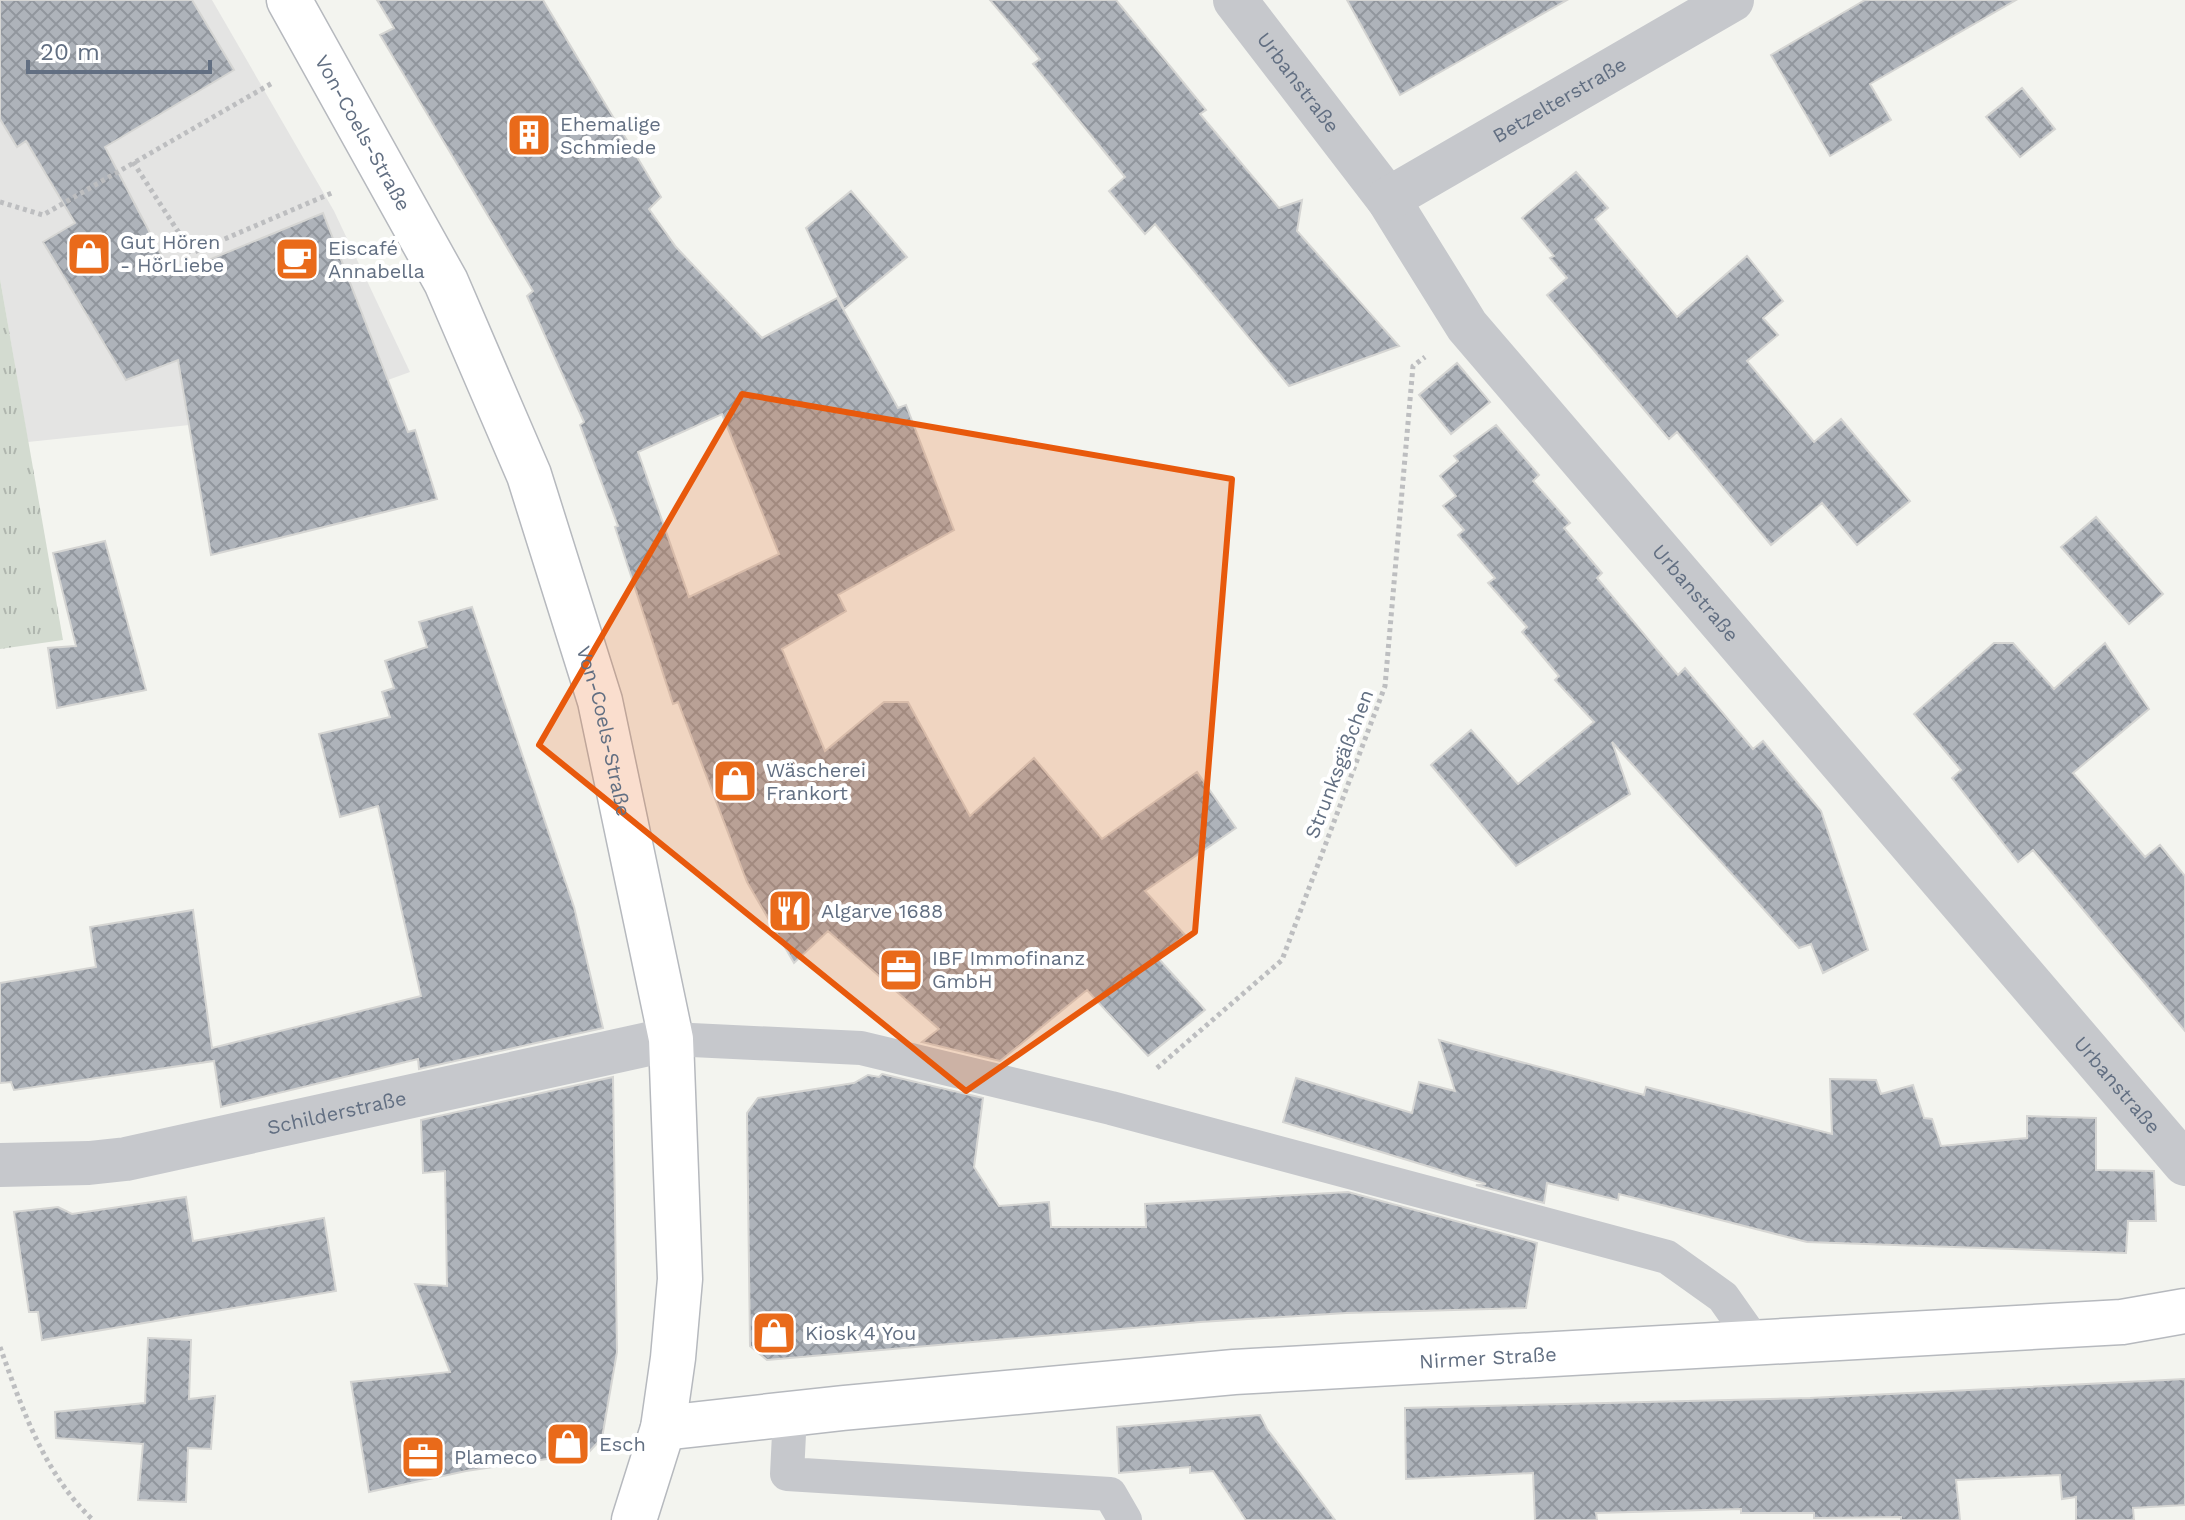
<svg xmlns="http://www.w3.org/2000/svg" width="2185" height="1520" font-family="'Work Sans',sans-serif">
	<style>
		.built { fill: #e4e4e3 }
		.grass { fill: url(#grass-tufts) }
		.building { fill: url(#building-cross-hatch); stroke: #d5d5d3; stroke-width: 2; fill-rule: evenodd }
		.lines { fill: none; stroke-linecap: round; stroke-linejoin: round }
		.secondary-casing { stroke: #b6b9be; stroke-width: 47 }
		.path { stroke: #bdbec0; stroke-width: 5; stroke-dasharray: 4 4; stroke-linecap: butt }
		.lane { stroke: #c6c8cc; stroke-width: 34 }
		.street { stroke: #c6c8cc; stroke-width: 44 }
		.secondary { stroke: #fff; stroke-width: 44 }
		.marked { fill: #e8590c; fill-opacity: 0.2; stroke: #e8590c; stroke-width: 6; stroke-linejoin: round }
		.labels { text-anchor: middle; stroke-width: 8; stroke-linejoin: round; paint-order: stroke }
		.street-label { font-size: 20px; fill: #626f82; stroke: #fff }
		.poi-label { font-size: 20px; fill: #626f82; stroke: #fff; text-anchor: start }
	</style>
	<defs>
		<pattern id="grass-tufts" width="24" height="20" patternUnits="userSpaceOnUse" patternTransform="scale(2)"><rect width="24" height="20" fill="#d3dbd0"/><path d="M3 7l-1-3M5 7V3M7 7l1-3M15 17l-1-3M17 17v-4M19 17l1-3" fill="none" stroke="#afb6ae"/></pattern>
		<pattern id="building-cross-hatch" width="8" height="8" patternUnits="userSpaceOnUse" patternTransform="scale(2)"><rect width="8" height="8" fill="#aeb3ba"/><path d="M0 0l8 8M0 8l8-8" fill="none" stroke="#91969d"/></pattern>
	</defs>
	<rect width="100%" height="100%" fill="#f3f4ef"/>
	<!-- built -->
	<path class="built" d="M 0,0 L 212,0 L 334,211 L 410,372 L 294,414 L 28,442 L 0,279 Z"/>
	<!-- grass -->
	<path class="grass" d="M 0,279 L 63,640 L 0,649 Z"/>
	<!-- building -->
	<path class="building" d="M 0,0 L 192,0 L 234,70 L 105,147 L 172,275 L 323,213 L 408,432 L 415,430 L 437,499 L 211,555 L 178,360 L 126,380 L 43,242 L 75,223 L 26,141 L 17,147 L 0,119 Z
		M 377,0 L 543,0 L 661,197 L 649,209 L 676,247 L 762,338 L 837,298 L 898,408 L 906,405 L 954,530 L 838,595 L 846,611 L 782,649 L 825,751 L 884,702 L 908,702 L 970,816 L 1034,758 L 1102,839 L 1197,772 L 1236,828 L 1145,891 L 1185,935 L 1158,958 L 1205,1010 L 1148,1056 L 1087,990 L 1000,1061 L 922,1042 L 939,1029 L 828,931 L 794,963 L 747,882 L 678,702 L 673,704 L 615,527 L 618,526 L 580,425 L 584,422 L 527,296 L 533,291 L 380,35 L 394,28 ZM 722,414 L 779,554 L 689,597 L 638,452 Z
		M 990,0 L 1116,0 L 1206,110 L 1200,114 L 1279,208 L 1302,200 L 1297,231 L 1399,346 L 1289,386 L 1155,224 L 1145,234 L 1109,191 L 1125,177 L 1033,64 L 1040,59 Z
		M 1347,0 L 1567,0 L 1400,95 Z
		M 1865,0 L 2016,0 L 1870,84 L 1891,120 L 1830,156 L 1771,55 Z
		M 2022,88 L 2055,129 L 2020,157 L 1986,117 Z
		M 1576,172 L 1608,208 L 1595,219 L 1677,317 L 1747,256 L 1783,301 L 1763,318 L 1778,335 L 1747,361 L 1814,442 L 1841,419 L 1910,501 L 1857,545 L 1822,503 L 1771,545 L 1677,432 L 1669,439 L 1547,295 L 1567,278 L 1550,258 L 1554,256 L 1522,218 Z
		M 851,191 L 907,257 L 844,309 L 806,228 Z
		M 1457,363 L 1490,402 L 1451,434 L 1419,395 Z
		M 1496,425 L 1539,475 L 1533,481 L 1570,523 L 1564,528 L 1602,573 L 1597,578 L 1678,675 L 1685,668 L 1753,749 L 1763,741 L 1821,811 L 1868,950 L 1823,973 L 1811,944 L 1799,948 L 1612,742 L 1630,794 L 1516,866 L 1431,765 L 1471,730 L 1518,784 L 1594,722 L 1555,680 L 1559,676 L 1522,632 L 1527,627 L 1488,583 L 1495,578 L 1458,535 L 1464,530 L 1443,506 L 1456,496 L 1440,476 L 1458,461 L 1454,456 Z
		M 2096,517 L 2163,594 L 2129,624 L 2061,547 Z
		M 105,541 L 146,690 L 57,708 L 48,648 L 76,646 L 53,553 Z
		M 472,607 L 574,907 L 603,1028 L 419,1069 L 418,1059 L 221,1107 L 214,1061 L 14,1090 L 11,1082 L 0,1083 L 0,983 L 96,967 L 90,927 L 193,910 L 212,1048 L 421,996 L 378,806 L 340,817 L 319,734 L 390,717 L 382,692 L 394,688 L 385,661 L 427,647 L 419,622 Z
		M 1994,643 L 2013,643 L 2054,689 L 2105,643 L 2149,709 L 2073,773 L 2145,857 L 2160,845 L 2185,876 L 2185,1031 L 2033,850 L 2018,862 L 1952,778 L 1961,770 L 1914,714 Z
		M 1439,1040 L 1644,1095 L 1646,1087 L 1832,1134 L 1830,1079 L 1876,1080 L 1881,1094 L 1913,1085 L 1924,1118 L 1932,1119 L 1941,1146 L 2027,1138 L 2027,1116 L 2096,1118 L 2096,1170 L 2154,1171 L 2156,1221 L 2128,1221 L 2126,1253 L 1807,1242 L 1619,1194 L 1618,1200 L 1547,1183 L 1544,1203 L 1476,1185 L 1486,1184 L 1283,1122 L 1296,1078 L 1412,1113 L 1419,1082 L 1455,1091 Z
		M 882,1074 L 983,1098 L 974,1167 L 999,1206 L 1049,1202 L 1051,1227 L 1146,1227 L 1145,1204 L 1348,1192 L 1537,1243 L 1526,1308 L 1346,1313 L 1200,1322 L 767,1360 L 750,1346 L 747,1113 L 758,1098 L 854,1083 L 868,1075 L 879,1077 Z
		M 613,1077 L 617,1352 L 602,1438 L 588,1453 L 466,1471 L 369,1492 L 351,1382 L 450,1372 L 415,1284 L 447,1286 L 445,1171 L 423,1173 L 421,1120 Z
		M 186,1197 L 193,1241 L 324,1218 L 336,1291 L 42,1340 L 38,1312 L 29,1312 L 14,1212 L 58,1207 L 72,1214 Z
		M 148,1338 L 191,1340 L 189,1399 L 215,1396 L 211,1449 L 188,1448 L 186,1502 L 138,1500 L 143,1444 L 56,1438 L 55,1412 L 145,1403 Z
		M 2185,1379 L 2185,1505 L 2133,1508 L 2134,1520 L 2076,1520 L 2076,1497 L 2062,1499 L 2060,1475 L 1956,1480 L 1960,1520 L 1901,1520 L 1901,1517 L 1814,1518 L 1814,1513 L 1741,1513 L 1741,1509 L 1596,1513 L 1597,1520 L 1535,1520 L 1533,1473 L 1406,1479 L 1405,1408 L 1810,1398 Z
		M 1260,1415 L 1267,1429 L 1335,1520 L 1246,1520 L 1213,1471 L 1190,1473 L 1190,1467 L 1119,1473 L 1117,1427 Z"/>
	<g class="lines">
		<!-- secondary casing -->
		<g class="secondary-casing">
			<g id="secondary">
				<path id="s4" d="M 289,0 L 446,282 L 529,475 L 600,701 L 671,1039 L 680,1279 L 673,1358 L 663,1428 L 634,1520"/>
				<path id="s5" d="M 663,1428 L 843,1408 L 1234,1372 L 2122,1322 L 2185,1311"/>
			</g>
		</g>
		<!-- path -->
		<path class="path" d="M 133,162 L 192,253 L 334,192
			M 0,202 L 43,215 L 274,82
			M 1157,1068 L 1282,960 L 1385,686 L 1413,366 L 1425,357
			M 0,1347 C 22,1408 44,1474 93,1520"/>
		<!-- lane -->
		<path class="lane" d="M 671,1039 L 861,1048 L 1111,1108 L 1667,1257 L 1723,1297 L 1754,1341
			M 790,1414 L 787,1474 L 1110,1494 L 1125,1520"/>
		<!-- street -->
		<g class="street">
			<path id="s1" d="M 1235,0 L 1388,199 L 1467,326 L 2185,1164"/>
			<path id="s2" d="M 1388,199 L 1732,0"/>
			<path id="s3" d="M 0,1165 L 89,1163 L 126,1159 L 671,1039"/>
		</g>
		<!-- secondary -->
		<use href="#secondary" class="secondary"/>
	</g>
	<!-- marked area -->
	<path class="marked" d="M 742,394 L 1232,479 L 1195,932 L 966,1091 L 539,745 Z"/>
	<!-- icons -->
	<defs>
		<g id="building-square" transform="scale(2.3)"><rect x="-9" y="-9" width="18" height="18" rx="4" fill="#e96a1a" stroke="#fff"/><path d="M-4-6H4V6H1V3H-1V6H-4ZM-2.5-4.3h1.7v1.8h-1.7ZM.8-4.3h1.7v1.8H.8ZM-2.5-1h1.7V.8h-1.7ZM.8-1h1.7V.8H.8Z" fill="#fff"/></g>
		<g id="shop-square" transform="scale(2.3)"><rect x="-9" y="-9" width="18" height="18" rx="4" fill="#e96a1a" stroke="#fff"/><path d="M-5-2.5h2.3a2.7 3.5 0 0 1 5.4 0H5L5.5 6h-11ZM-1.5-2.5h3a1.5 2.3 0 0 0-3 0Z" fill="#fff"/></g>
		<g id="cafe-square" transform="scale(2.3)"><rect x="-9" y="-9" width="18" height="18" rx="4" fill="#e96a1a" stroke="#fff"/><path d="M-5.5-4.5H6V0H3Q3 3.5 0 3.5H-2.5Q-5.5 3.5-5.5 0ZM3-3.2v2h1.7v-2ZM-6 4.5H4V6H-6Z" fill="#fff"/></g>
		<g id="restaurant-square" transform="scale(2.3)"><rect x="-9" y="-9" width="18" height="18" rx="4" fill="#e96a1a" stroke="#fff"/><path d="M-5-6h1v4h1v-4h1v4h1v-4h1v5L-1.5 .5V6h-2V.5L-5-1ZM5-6V6H3V1.5H1.5Q1.5-4 5-6Z" fill="#fff"/></g>
		<g id="office-square" transform="scale(2.3)"><rect x="-9" y="-9" width="18" height="18" rx="4" fill="#e96a1a" stroke="#fff"/><path d="M-6-3h4V-5.5h4V-3h4V5H-6ZM-1-4.5V-3h2v-1.5ZM-6 0V1H6V0Z" fill="#fff"/></g>
	</defs>
	<g fill-rule="evenodd">
		<use href="#building-square" x="529" y="135"/>
		<use href="#shop-square" x="89" y="254"/>
		<use href="#cafe-square" x="297" y="259"/>
		<use href="#shop-square" x="735" y="781"/>
		<use href="#restaurant-square" x="790" y="911"/>
		<use href="#office-square" x="901" y="970"/>
		<use href="#shop-square" x="774" y="1333"/>
		<use href="#shop-square" x="568" y="1444"/>
		<use href="#office-square" x="423" y="1457"/>
	</g>
	<g class="labels">
		<!-- street labels -->
		<g class="street-label">
			<text dy="7" stroke="none"><textPath href="#s1" startOffset="104">Urbanstraße</textPath></text>
			<text dy="7" stroke="none"><textPath href="#s2" startOffset="198">Betzelterstraße</textPath></text>
			<text dy="7" stroke="none"><textPath href="#s4" startOffset="152">Von-Coels-Straße</textPath></text>
			<text dy="7" stroke="none"><textPath href="#s1" startOffset="752">Urbanstraße</textPath></text>
			<text dy="7" stroke="none"><textPath href="#s4" startOffset="800">Von-Coels-Straße</textPath></text>
			<text transform="translate(1339 764) rotate(-69)" y="7">Strunksgäßchen</text>
			<text dy="7" stroke="none"><textPath href="#s1" startOffset="1400">Urbanstraße</textPath></text>
			<text dy="7" stroke="none"><textPath href="#s3" startOffset="342">Schilderstraße</textPath></text>
			<text dy="7" stroke="none"><textPath href="#s5" startOffset="828">Nirmer Straße</textPath></text>
		</g>
		<!-- poi labels -->
		<g class="poi-label">
			<text x="560" y="131">Ehemalige<tspan x="560" dy="23">Schmiede</tspan></text>
			<text x="120" y="249">Gut Hören<tspan x="120" dy="23">- HörLiebe</tspan></text>
			<text x="328" y="255">Eiscafé<tspan x="328" dy="23">Annabella</tspan></text>
			<text x="766" y="777">Wäscherei<tspan x="766" dy="23">Frankort</tspan></text>
			<text x="821" y="918">Algarve 1688</text>
			<text x="932" y="965">IBF Immofinanz<tspan x="932" dy="23">GmbH</tspan></text>
			<text x="805" y="1340">Kiosk 4 You</text>
			<text x="599" y="1451">Esch</text>
			<text x="454" y="1464">Plameco</text>
		</g>
	</g>
	<!-- scale -->
	<path d="M28 60v12h182v-12" fill="none" stroke="#626f82" stroke-width="4"/>
	<text x="40" y="60" font-size="24" fill="#626f82" stroke="#ffffff" stroke-width="6" paint-order="stroke">20 m</text>
</svg>
